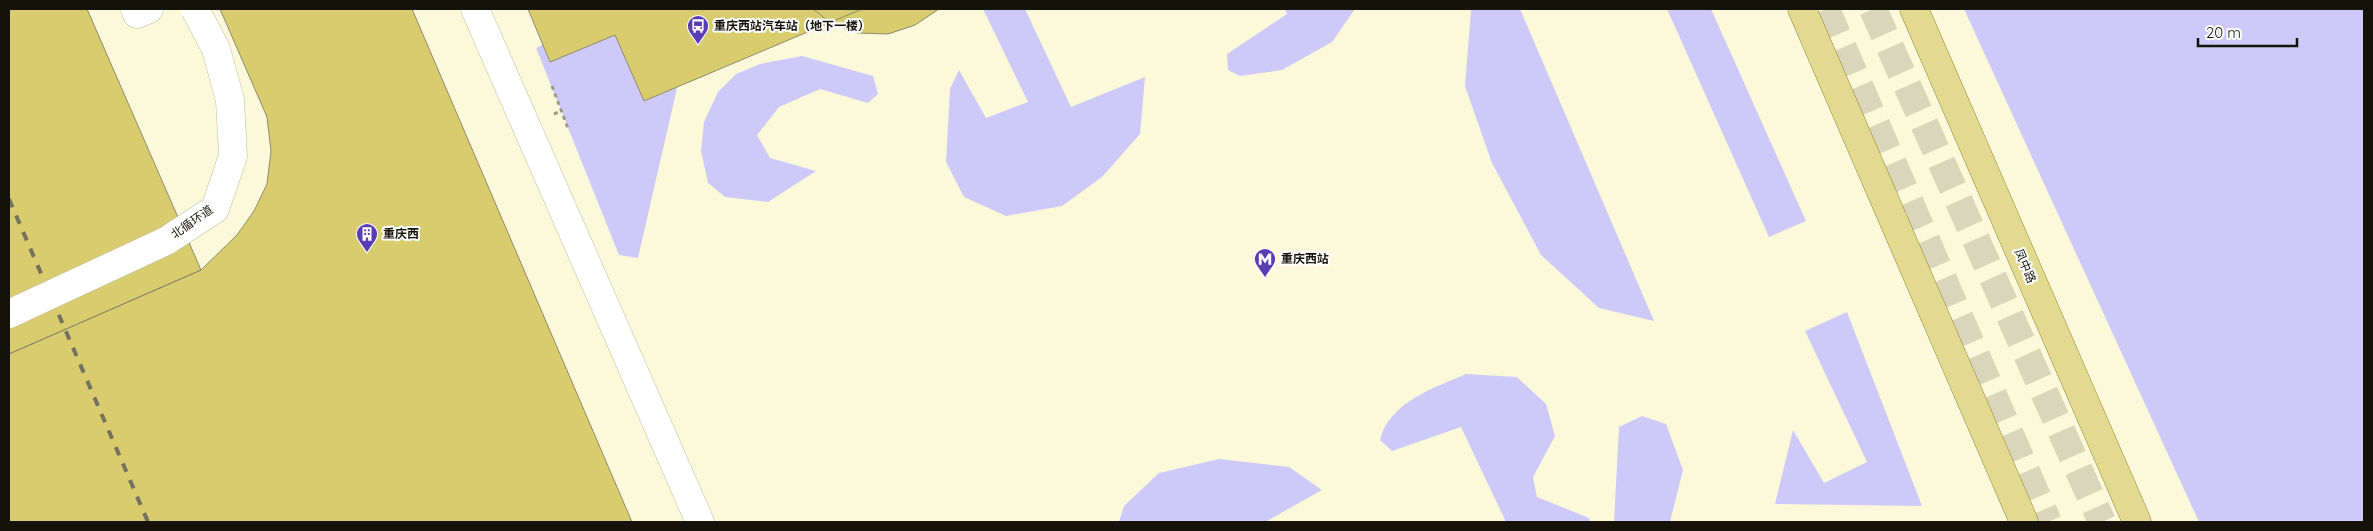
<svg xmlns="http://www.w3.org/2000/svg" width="2373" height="531" font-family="Quicksand,'Noto Sans SC',sans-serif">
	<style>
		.green { fill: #cdcaf9 }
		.building { fill: #d8cc6e; stroke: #8d8a6e }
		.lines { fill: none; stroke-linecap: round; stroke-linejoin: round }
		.major-tunnel { stroke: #d9d6bb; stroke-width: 28; stroke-dasharray: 28 14; stroke-linecap: butt }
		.minor-casing { stroke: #c0bda0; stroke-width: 29 }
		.major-casing { stroke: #8f8533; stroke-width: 29 }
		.path { stroke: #9d9a84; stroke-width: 3; stroke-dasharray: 4 4; stroke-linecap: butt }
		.minor { stroke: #fff; stroke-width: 28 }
		.major { stroke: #e3da92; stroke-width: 28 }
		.rail { stroke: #757260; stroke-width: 4; stroke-dasharray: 9 9; stroke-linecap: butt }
		.minor-bridge-casing { stroke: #c0bda0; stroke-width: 29; stroke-linecap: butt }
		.minor-bridge { stroke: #fff; stroke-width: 28 }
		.labels { text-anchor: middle; stroke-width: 4; stroke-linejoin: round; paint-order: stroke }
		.poi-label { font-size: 12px; font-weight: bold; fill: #151309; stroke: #fff; text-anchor: start }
		.street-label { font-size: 12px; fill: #151309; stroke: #fff }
	</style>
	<rect width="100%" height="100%" fill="#fcf9da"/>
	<!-- green -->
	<path class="green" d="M 627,9 L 675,9 L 689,36 L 638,258 L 619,255 L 536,48 L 592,20 Z
		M 983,9 L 1025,9 L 1071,107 L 1145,77 L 1140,134 L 1102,177 L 1062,206 L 1006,216 L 964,197 L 946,162 L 950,89 L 959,70 L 986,118 L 1028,102 Z
		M 1285,9 L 1355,9 L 1332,42 L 1282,70 L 1240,76 L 1228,70 L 1227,54 L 1287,14 Z
		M 1471,9 L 1520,9 L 1654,321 L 1599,308 L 1541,255 L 1492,163 L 1465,86 Z
		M 1667,9 L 1711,9 L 1806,221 L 1769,237 Z
		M 1964,9 L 2364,9 L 2364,522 L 2199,522 Z
		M 802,56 L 873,76 L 878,94 L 868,103 L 820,89 L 779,107 L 757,135 L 770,158 L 816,171 L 768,202 L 725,197 L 708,183 L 701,151 L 704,122 L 718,92 L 736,74 L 760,64 Z
		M 1847,312 L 1922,506 L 1775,504 L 1793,430 L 1824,483 L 1867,462 L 1805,331 Z
		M 1466,374 L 1517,377 L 1546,404 L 1555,436 L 1533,477 L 1537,497 L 1589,518 L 1590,522 L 1506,522 L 1461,427 L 1392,451 L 1380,440 C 1389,402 1434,388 1466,374 Z
		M 1642,416 L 1666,424 L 1683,470 L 1670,522 L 1614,522 L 1619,427 Z
		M 1219,459 L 1289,467 L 1322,490 L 1265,522 L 1119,522 L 1124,506 L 1159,473 Z"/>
	<!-- building -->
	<path class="building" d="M 9,9 L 87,9 L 201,270 L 9,354 Z
		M 220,9 L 412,9 L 632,522 L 9,522 L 9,354 L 201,270 L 237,235 L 254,211 L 267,184 L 271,151 L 267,117 Z
		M 528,9 L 862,9 L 644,101 L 615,35 L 550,62 Z
		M 813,9 L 939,9 L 915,25 L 888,34 L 858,33 L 831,23 Z"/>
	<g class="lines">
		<!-- major-tunnel -->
		<path class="major-tunnel" d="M 1826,9 L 2048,522
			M 1873,9 L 2102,522"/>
		<!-- minor casing -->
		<g class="minor-casing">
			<path id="minor" d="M 135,9 L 137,14 L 149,9
				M 475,9 L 700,522"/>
		</g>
		<!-- major casing -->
		<g class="major-casing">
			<path id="major" d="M 1802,9 L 2024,522
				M 1914,9 L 2137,522"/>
		</g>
		<!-- path -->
		<path class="path" d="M 552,86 L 569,131
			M 554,114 L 561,111"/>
		<!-- minor -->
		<use href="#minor" class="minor"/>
		<!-- major -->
		<use href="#major" class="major"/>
		<!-- rail -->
		<path class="rail" d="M 9,199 L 148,522"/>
		<!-- minor-bridge casing -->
		<g class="minor-bridge-casing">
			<path id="minor-bridge" d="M 9,314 L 166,241 L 215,209 L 233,156 L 230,100 L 216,49 L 195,9"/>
		</g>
		<!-- minor-bridge -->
		<use href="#minor-bridge" class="minor-bridge"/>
	</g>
	<!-- icons -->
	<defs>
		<g id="bus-pin" transform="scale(1.125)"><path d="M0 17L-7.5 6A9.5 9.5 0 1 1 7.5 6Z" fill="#593db5" stroke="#fff"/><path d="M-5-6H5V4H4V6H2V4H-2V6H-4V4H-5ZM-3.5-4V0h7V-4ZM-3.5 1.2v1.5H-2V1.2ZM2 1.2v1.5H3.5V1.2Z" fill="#fff"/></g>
		<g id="building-pin" transform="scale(1.125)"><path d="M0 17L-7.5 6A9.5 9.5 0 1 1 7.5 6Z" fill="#593db5" stroke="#fff"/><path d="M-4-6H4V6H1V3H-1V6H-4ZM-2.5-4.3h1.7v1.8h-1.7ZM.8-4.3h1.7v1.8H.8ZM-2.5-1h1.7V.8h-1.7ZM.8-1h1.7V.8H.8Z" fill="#fff"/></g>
		<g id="metro-pin" transform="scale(1.125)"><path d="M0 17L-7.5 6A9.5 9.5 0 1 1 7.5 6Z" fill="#593db5" stroke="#fff"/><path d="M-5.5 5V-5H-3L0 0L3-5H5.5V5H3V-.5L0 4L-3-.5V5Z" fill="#fff"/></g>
	</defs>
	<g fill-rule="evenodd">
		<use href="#bus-pin" x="698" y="26"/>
		<use href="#building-pin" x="367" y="234"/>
		<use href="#metro-pin" x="1265" y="259"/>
	</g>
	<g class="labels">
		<!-- poi labels -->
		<g class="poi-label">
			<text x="714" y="30">重庆西站汽车站（地下一楼）</text>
			<text x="383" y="238">重庆西</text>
			<text x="1281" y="263">重庆西站</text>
		</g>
		<!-- street labels -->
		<g class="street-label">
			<text transform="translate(192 222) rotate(-35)" y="4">北循环道</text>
			<text transform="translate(2025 266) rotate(67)" y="4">凤中路</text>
		</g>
	</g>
	<!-- border -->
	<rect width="2373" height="531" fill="none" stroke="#151309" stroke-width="20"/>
	<!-- scale -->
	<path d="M2198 38v8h99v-8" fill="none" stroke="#151309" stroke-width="2.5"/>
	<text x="2206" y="38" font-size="15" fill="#151309" stroke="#ffffff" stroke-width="4" paint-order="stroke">20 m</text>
</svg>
